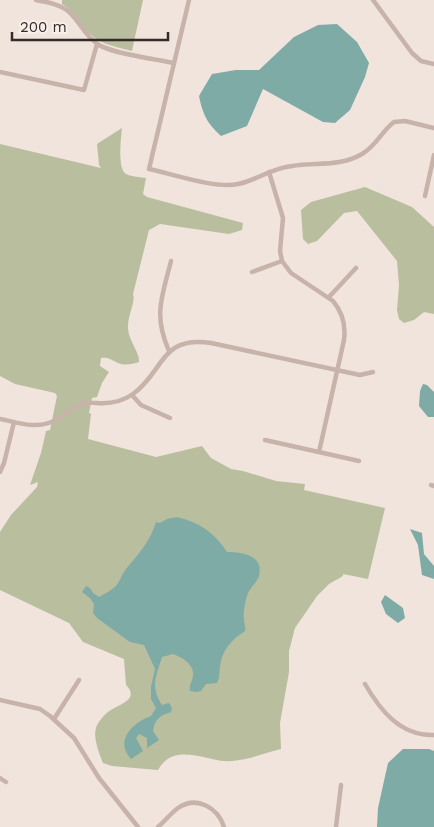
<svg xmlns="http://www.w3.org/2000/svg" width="434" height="827" font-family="'Work Sans',sans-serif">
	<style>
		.green { fill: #b9be9e }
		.water { fill: #7eaba6 }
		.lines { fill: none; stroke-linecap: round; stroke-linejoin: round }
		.street { stroke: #c8b3aa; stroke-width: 4.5 }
	</style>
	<rect width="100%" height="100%" fill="#f0e4dd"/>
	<!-- green -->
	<path class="green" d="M 62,0 L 143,0 L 132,51 C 117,47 103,45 91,35 C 79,25 77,13 62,4 Z
		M 122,128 C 121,137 117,169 126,174 C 132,177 140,177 146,178 L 143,194 L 147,197 L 243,223 L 242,230 L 229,234 L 160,224 L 149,230 L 133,294 C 136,302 127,316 128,329 C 129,341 140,353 139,362 C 132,364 125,366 118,363 C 111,360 109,357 101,358 L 100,366 L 109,372 L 102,383 L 97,397 L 92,398 L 89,413 L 91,414 L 88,439 L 156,457 L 202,446 L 211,458 L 231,469 L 243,471 L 276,481 L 305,484 L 304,490 L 385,508 L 368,579 L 343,574 L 343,576 L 329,584 L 317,596 L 295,628 L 289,651 L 289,672 L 280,723 L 281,749 C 265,753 248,760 232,761 C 207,763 175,740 158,770 L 112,766 L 103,763 C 99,753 93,738 96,728 C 97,723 105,714 108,712 C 117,705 141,700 126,685 L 124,659 L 83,642 L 69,623 L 0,590 L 0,532 L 11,515 L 37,487 L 38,482 L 30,485 L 41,453 L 46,431 L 50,430 L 57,396 L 55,393 L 15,384 L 0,376 L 0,144 L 101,168 L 99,165 L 97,144 Z
		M 365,187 L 412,207 L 434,227 L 434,314 L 424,312 L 414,320 L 404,323 L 399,319 L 397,310 L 399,285 L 397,261 L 357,211 L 344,213 L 317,241 L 308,244 L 303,239 L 301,210 L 311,202 Z"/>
	<!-- water -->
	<path class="water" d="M 337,24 L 357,42 L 369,63 L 365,77 L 350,110 L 335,123 L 323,122 L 263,89 L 247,126 L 221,136 C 207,123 203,115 199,96 L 212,74 L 236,70 L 259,70 L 294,37 L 318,25 Z
		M 423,384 L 427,385 L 434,392 L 434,417 L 428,417 L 419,406 L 420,391 Z
		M 177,517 C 199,522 215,533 227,552 C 242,552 264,555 259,576 C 257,583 249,588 247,596 C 245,602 243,613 244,619 C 244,624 246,626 245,631 C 232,639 221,651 220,667 C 219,674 220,677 217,683 L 206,684 L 201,691 L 196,692 L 190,691 C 189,684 193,681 193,674 C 194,664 181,657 173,654 L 162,657 C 156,677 150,686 162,705 L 169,703 L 172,708 L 171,712 C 159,716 155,719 153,731 L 159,740 L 147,748 L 147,738 L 139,734 L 136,738 L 143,751 L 131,759 C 114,741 133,722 151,716 L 156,708 L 151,699 L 151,687 L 155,669 L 144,645 L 130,642 L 97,618 L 93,613 L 94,604 L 90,598 L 82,592 L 86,586 L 90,588 L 93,593 L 99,597 C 105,594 111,590 116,586 C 120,581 122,574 126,569 C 138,555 151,540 156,522 L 160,523 L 167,519 Z
		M 410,529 L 422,533 L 424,554 L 434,566 L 434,579 L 422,575 L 418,545 Z
		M 385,595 L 403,608 L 405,618 L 398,623 L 386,614 L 381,602 Z
		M 403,749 L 429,749 L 434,751 L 434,827 L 377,827 L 378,808 L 388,763 Z"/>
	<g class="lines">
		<!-- street -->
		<path class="street" d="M 36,0 C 47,2 59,4 68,11 C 81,22 83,35 99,45 C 114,54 155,59 174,63
			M 189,0 L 149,169 C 173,174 215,189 238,184 C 257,180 272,168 292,166 C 316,162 340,167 362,154 C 376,146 382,131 394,122 L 405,121 L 434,128
			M 373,0 L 412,53 L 421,61 L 434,64
			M 0,72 L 84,90 L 97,44
			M 269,172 L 283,218 L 280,251 L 282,261 L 291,273 L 333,301 C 343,313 346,325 344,340 L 319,452
			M 425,196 L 434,155
			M 252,272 L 282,261
			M 329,297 L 356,268
			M 169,351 C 153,315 162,297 171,261
			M 132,395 L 141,405 L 170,418
			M 0,419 C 20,423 40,431 59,418 C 66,414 74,406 82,404 C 87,402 92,403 97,403 C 110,404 123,401 133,394 C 164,372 160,335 211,343 L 360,375 L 373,372
			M 265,440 L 359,461
			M 0,472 L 4,463 L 14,422
			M 431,485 L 434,486
			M 365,684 C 380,710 400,736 434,735
			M 0,700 L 40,709 L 50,716 L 74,738 L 99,778 L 138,827
			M 54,719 L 79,680
			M 0,778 L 6,782
			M 158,827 C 165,821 171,813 178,808 C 197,795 218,808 224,827
			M 336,827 L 341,785"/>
	</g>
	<!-- scale -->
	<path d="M12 32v8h156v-8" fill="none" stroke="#362b29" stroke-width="2.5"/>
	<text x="20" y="32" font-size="15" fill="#362b29" stroke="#f8efe9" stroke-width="4" paint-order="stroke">200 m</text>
</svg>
